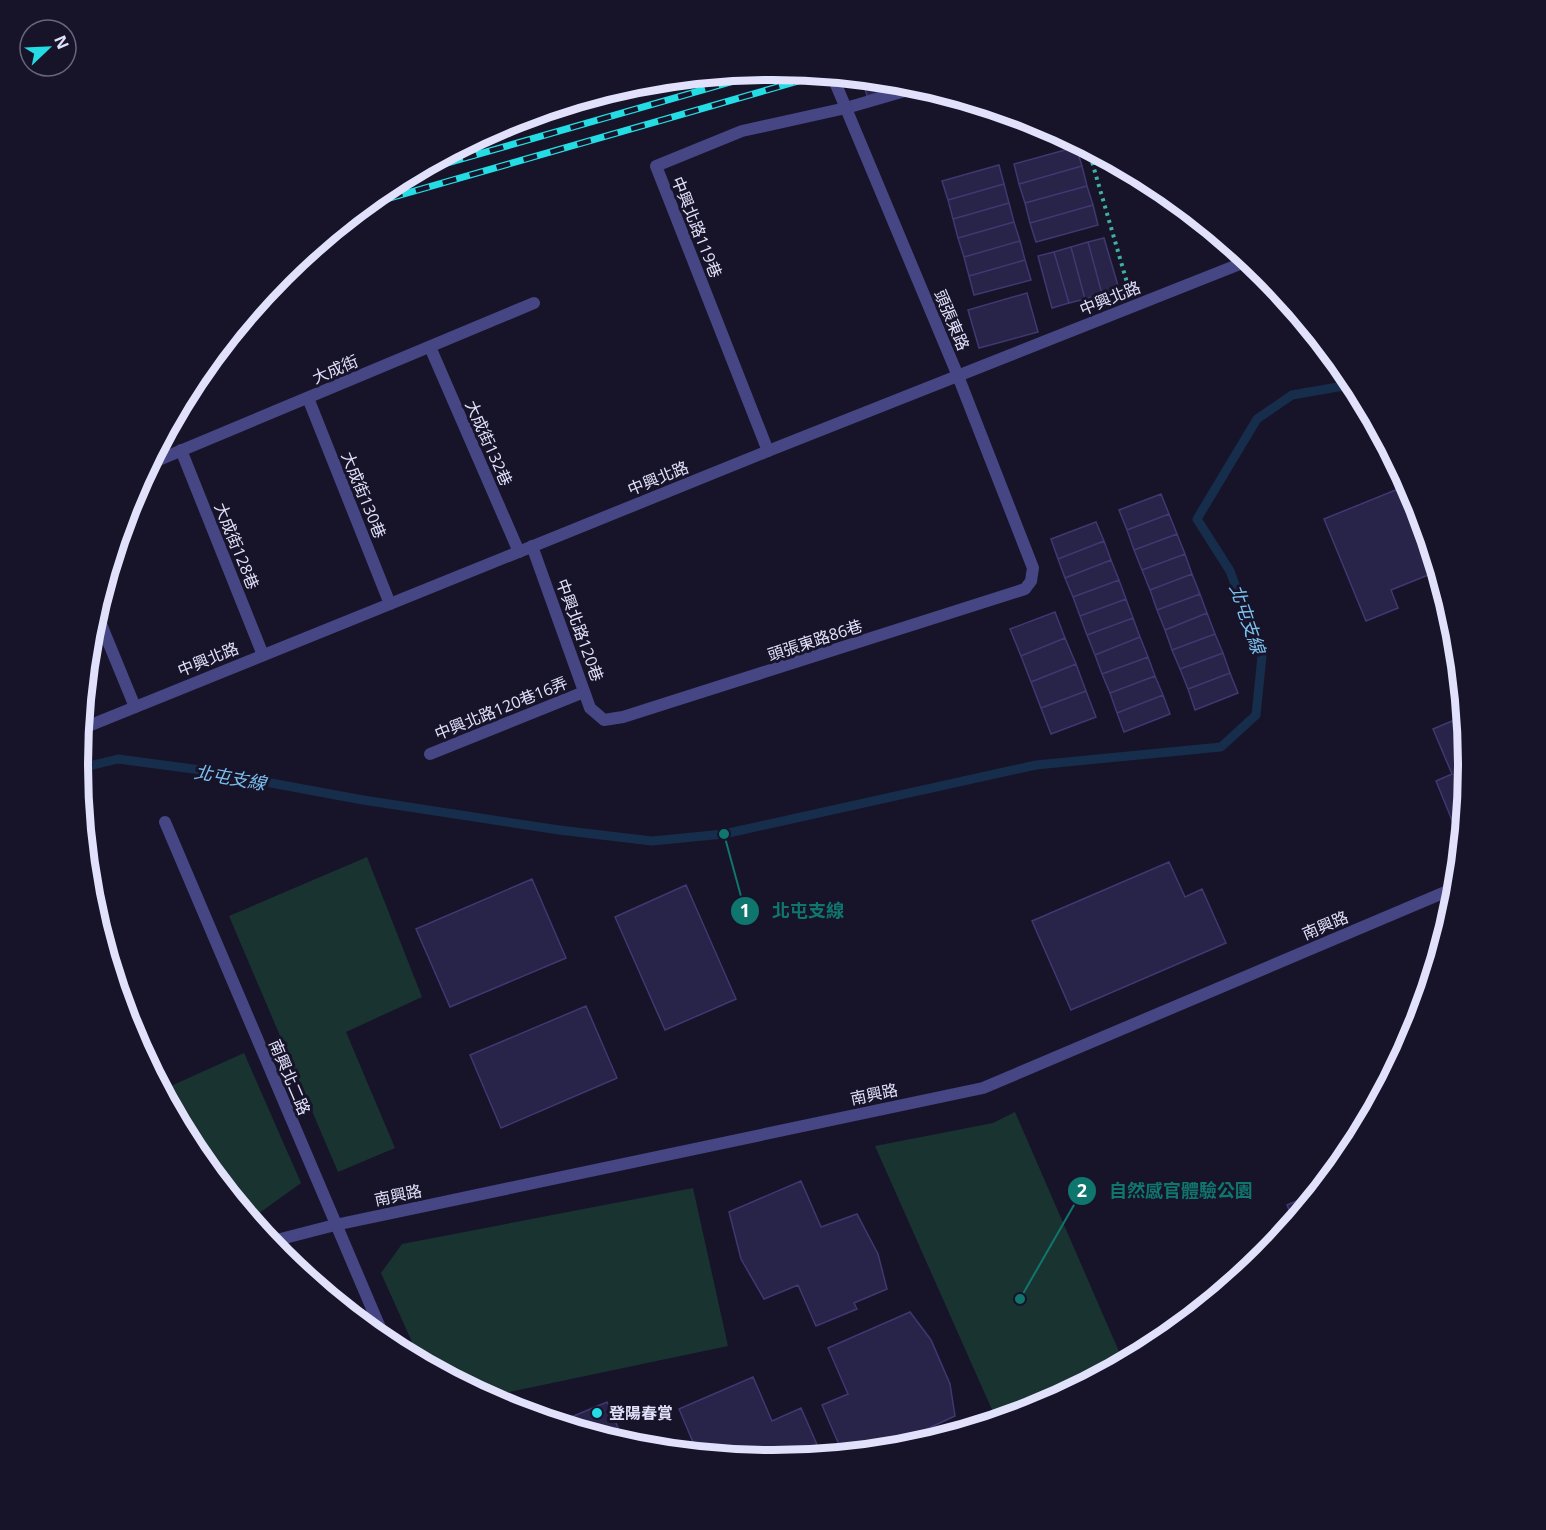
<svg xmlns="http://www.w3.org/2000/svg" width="1546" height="1530" font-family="'Open Sans','Noto Sans TC',sans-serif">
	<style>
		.green { fill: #183330 }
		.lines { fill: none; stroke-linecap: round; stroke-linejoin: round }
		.stream { stroke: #162d4c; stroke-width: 9 }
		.building { fill: #282348; stroke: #403871; stroke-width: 1.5 }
		.path { stroke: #40b0a3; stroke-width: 4; stroke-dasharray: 3 4.5; stroke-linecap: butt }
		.lane { stroke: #454683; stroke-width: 12 }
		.street { stroke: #454683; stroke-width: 12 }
		.rail-casing { stroke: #24dce4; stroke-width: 7 }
		.rail { stroke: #17142a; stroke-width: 4.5; stroke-dasharray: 14; stroke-linecap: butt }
		.poi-dot { fill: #24dce4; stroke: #17142a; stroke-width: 2 }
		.labels { text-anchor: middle; stroke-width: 6; stroke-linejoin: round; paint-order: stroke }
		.street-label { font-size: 16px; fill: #e2e1fb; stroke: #17142a }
		.poi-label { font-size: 16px; font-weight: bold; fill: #e2e1fb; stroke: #17142a; text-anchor: start }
		.water-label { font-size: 18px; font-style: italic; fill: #7bc0ef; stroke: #17142a }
		.rim { fill: none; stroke: #e2e1fb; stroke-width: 8 }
		.leader { fill: none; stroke: #0f766e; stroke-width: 2 }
		.callout-dot { fill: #0f766e; stroke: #17142a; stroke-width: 2 }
		.mark-label { font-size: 18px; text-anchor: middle; font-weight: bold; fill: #fff }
		.callout-label { font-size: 18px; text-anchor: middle; font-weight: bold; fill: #0f766e; stroke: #17142a; stroke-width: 6; stroke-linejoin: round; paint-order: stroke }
	</style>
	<rect width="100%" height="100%" fill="#17142a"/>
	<!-- green -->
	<path class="green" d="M 367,857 L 422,997 L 346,1032 L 395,1148 L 338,1172 L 229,916 Z
		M 244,1053 L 301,1183 L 258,1214 L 248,1217 L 194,1151 L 162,1090 Z
		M 1015,1112 L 1124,1363 L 1039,1408 L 997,1421 L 875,1146 L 993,1123 Z
		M 693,1188 L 728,1346 L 486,1397 L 421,1362 L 381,1273 L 402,1244 Z"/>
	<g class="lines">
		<!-- stream -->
		<path class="stream" d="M 77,769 L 118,759 L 201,770 L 363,800 L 559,830 L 652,841 L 724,834 L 1036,765 L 1221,747 L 1256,715 L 1262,656 L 1230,571 L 1197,519 L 1257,419 L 1292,395 L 1355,384"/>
	</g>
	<!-- building -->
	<path class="building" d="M 862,78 L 909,82 L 911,83 L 867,96 Z
		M 1076,147 L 1082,166 L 1019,184 L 1014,164 Z
		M 999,165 L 1004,184 L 948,200 L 942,181 Z
		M 1082,166 L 1087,186 L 1025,203 L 1019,184 Z
		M 1004,184 L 1009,203 L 953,219 L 948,200 Z
		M 1087,186 L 1093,205 L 1030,223 L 1025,203 Z
		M 1009,203 L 1014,222 L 958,238 L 953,219 Z
		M 1093,205 L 1098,225 L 1036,242 L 1030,223 Z
		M 1014,222 L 1020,241 L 964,257 L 958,238 Z
		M 1104,238 L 1119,289 L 1102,294 L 1088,242 Z
		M 1020,241 L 1025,260 L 969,276 L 964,257 Z
		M 1088,242 L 1102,294 L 1085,299 L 1071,247 Z
		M 1071,247 L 1085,299 L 1069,303 L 1054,252 Z
		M 1054,252 L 1069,303 L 1052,308 L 1038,256 Z
		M 1025,260 L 1031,280 L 974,295 L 969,276 Z
		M 1027,293 L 1038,332 L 979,348 L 968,310 Z
		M 1403,487 L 1438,571 L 1391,590 L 1398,608 L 1366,621 L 1324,519 Z
		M 1161,494 L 1169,514 L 1127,530 L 1119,510 Z
		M 1169,514 L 1177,534 L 1134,550 L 1127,530 Z
		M 1096,522 L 1104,541 L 1058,559 L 1051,539 Z
		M 1177,534 L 1185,554 L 1142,570 L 1134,550 Z
		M 1104,541 L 1111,560 L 1065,578 L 1058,559 Z
		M 1185,554 L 1192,574 L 1150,590 L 1142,570 Z
		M 1111,560 L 1119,580 L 1073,597 L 1065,578 Z
		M 1192,574 L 1200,594 L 1157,610 L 1150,590 Z
		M 1119,580 L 1126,599 L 1080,616 L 1073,597 Z
		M 1200,594 L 1207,613 L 1165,630 L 1157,610 Z
		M 1126,599 L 1133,618 L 1087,635 L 1080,616 Z
		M 1055,612 L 1065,638 L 1021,656 L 1010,629 Z
		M 1207,613 L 1215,634 L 1172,650 L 1165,630 Z
		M 1133,618 L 1140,637 L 1095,655 L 1087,635 Z
		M 1215,634 L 1223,653 L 1180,669 L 1172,650 Z
		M 1140,637 L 1148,657 L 1102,674 L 1095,655 Z
		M 1065,638 L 1076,664 L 1031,682 L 1021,656 Z
		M 1223,653 L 1230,673 L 1188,689 L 1180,669 Z
		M 1148,657 L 1155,676 L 1110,693 L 1102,674 Z
		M 1076,664 L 1086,691 L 1041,708 L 1031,682 Z
		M 1230,673 L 1238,693 L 1195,710 L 1188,689 Z
		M 1155,676 L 1163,695 L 1117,713 L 1110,693 Z
		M 1086,691 L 1096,717 L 1051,734 L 1041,708 Z
		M 1163,695 L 1170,714 L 1124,732 L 1117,713 Z
		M 1464,716 L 1469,765 L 1463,821 L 1454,825 L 1436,781 L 1452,774 L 1433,729 Z
		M 1169,862 L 1185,897 L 1202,889 L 1226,943 L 1071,1010 L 1032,921 Z
		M 532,879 L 566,958 L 450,1007 L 416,929 Z
		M 686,885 L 736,999 L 665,1030 L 615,917 Z
		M 586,1006 L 617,1078 L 501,1128 L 470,1055 Z
		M 801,1181 L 821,1227 L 857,1214 L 878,1254 L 887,1289 L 854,1303 L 857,1309 L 816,1326 L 798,1285 L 764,1299 L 741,1259 L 729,1212 Z
		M 1319,1192 L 1294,1222 L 1287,1205 Z
		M 910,1312 L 931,1340 L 950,1384 L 955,1416 L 918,1433 L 922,1443 L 908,1448 L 843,1454 L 822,1405 L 848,1394 L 828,1348 Z
		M 753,1377 L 772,1421 L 801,1408 L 822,1456 L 773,1461 L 698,1454 L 679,1409 Z
		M 607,1402 L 625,1444 L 557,1423 Z
		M 524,1404 L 529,1415 L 511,1409 Z"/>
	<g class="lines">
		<!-- path -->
		<path class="path" d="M 552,108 L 685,78
			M 1088,148 L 1128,286"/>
		<!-- lane -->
		<path class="lane" d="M 430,347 L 519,552
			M 308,398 L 390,604
			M 181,450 L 263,655
			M 768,451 L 656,166 L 742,131 L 846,108 L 922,86
			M 96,612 L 135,707
			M 430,754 L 584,692"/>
		<!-- street -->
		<path class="street" d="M 149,464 L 534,303
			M 532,546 L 590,708 L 604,720 L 623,717 L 1025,589 L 1031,581 L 1033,568 L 958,376 L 832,75
			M 81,729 L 768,451 L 1250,260
			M 165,822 L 387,1344
			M 269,1242 L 335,1225 L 983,1088 L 1457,887"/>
		<!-- rail casing -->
		<g class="rail-casing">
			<path id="rail" d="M 409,174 L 776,69
				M 362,206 L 823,74"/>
		</g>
		<!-- rail -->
		<use href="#rail" class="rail"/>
	</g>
	<!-- markers -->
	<circle class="poi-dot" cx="597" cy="1413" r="6"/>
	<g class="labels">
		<!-- street labels -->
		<g class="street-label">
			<text transform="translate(697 227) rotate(68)" y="6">中興北路119巷</text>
			<text transform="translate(1110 298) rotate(-22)" y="6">中興北路</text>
			<text transform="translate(952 320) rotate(67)" y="6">頭張東路</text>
			<text transform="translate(335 369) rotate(-23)" y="6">大成街</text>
			<text transform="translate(489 443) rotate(66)" y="6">大成街132巷</text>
			<text transform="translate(658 478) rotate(-22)" y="6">中興北路</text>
			<text transform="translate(364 495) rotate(68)" y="6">大成街130巷</text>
			<text transform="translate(237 546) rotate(68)" y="6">大成街128巷</text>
			<text transform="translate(580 630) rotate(70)" y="6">中興北路120巷</text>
			<text transform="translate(815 640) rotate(-18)" y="6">頭張東路86巷</text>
			<text transform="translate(208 659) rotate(-22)" y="6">中興北路</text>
			<text transform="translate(501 708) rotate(-22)" y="6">中興北路120巷16弄</text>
			<text transform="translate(1325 925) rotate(-23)" y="6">南興路</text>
			<text transform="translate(290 1077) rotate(67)" y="6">南興北二路</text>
			<text transform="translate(874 1094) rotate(-12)" y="6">南興路</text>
			<text transform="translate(398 1195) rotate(-12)" y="6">南興路</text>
		</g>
		<!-- poi labels -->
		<g class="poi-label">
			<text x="609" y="1419">登陽春賞</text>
		</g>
		<!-- water labels -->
		<g class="water-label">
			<text transform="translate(1247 619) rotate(71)" y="6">北屯支線</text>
			<text transform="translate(230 778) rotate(10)" y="6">北屯支線</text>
		</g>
	</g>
	<!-- crop -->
	<path d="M0 0H1546V1530H0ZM88 765a685 685 0 1 1 1370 0a685 685 0 1 1-1370 0Z" fill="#17142a" fill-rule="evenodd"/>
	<path class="rim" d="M88 765a685 685 0 1 1 1370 0a685 685 0 1 1-1370 0Z"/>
	<!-- callouts -->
	<path class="leader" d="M724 834L745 911M1020 1299L1082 1191"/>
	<g class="callout-dot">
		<circle cx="724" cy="834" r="6"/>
		<circle cx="1020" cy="1299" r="6"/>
		<circle cx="745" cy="911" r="15"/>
		<circle cx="1082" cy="1191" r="15"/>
	</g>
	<g class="mark-label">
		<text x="745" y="917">1</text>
		<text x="1082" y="1197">2</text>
	</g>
	<g class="callout-label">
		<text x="808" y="917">北屯支線</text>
		<text x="1181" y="1197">自然感官體驗公園</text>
	</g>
	<!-- north arrow -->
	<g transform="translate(48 48) rotate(67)"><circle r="28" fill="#17142a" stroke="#68667e" stroke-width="1.5"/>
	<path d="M0-4.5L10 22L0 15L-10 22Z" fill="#24dce4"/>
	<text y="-9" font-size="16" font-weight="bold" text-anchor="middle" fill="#e2e1fb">N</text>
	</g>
</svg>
